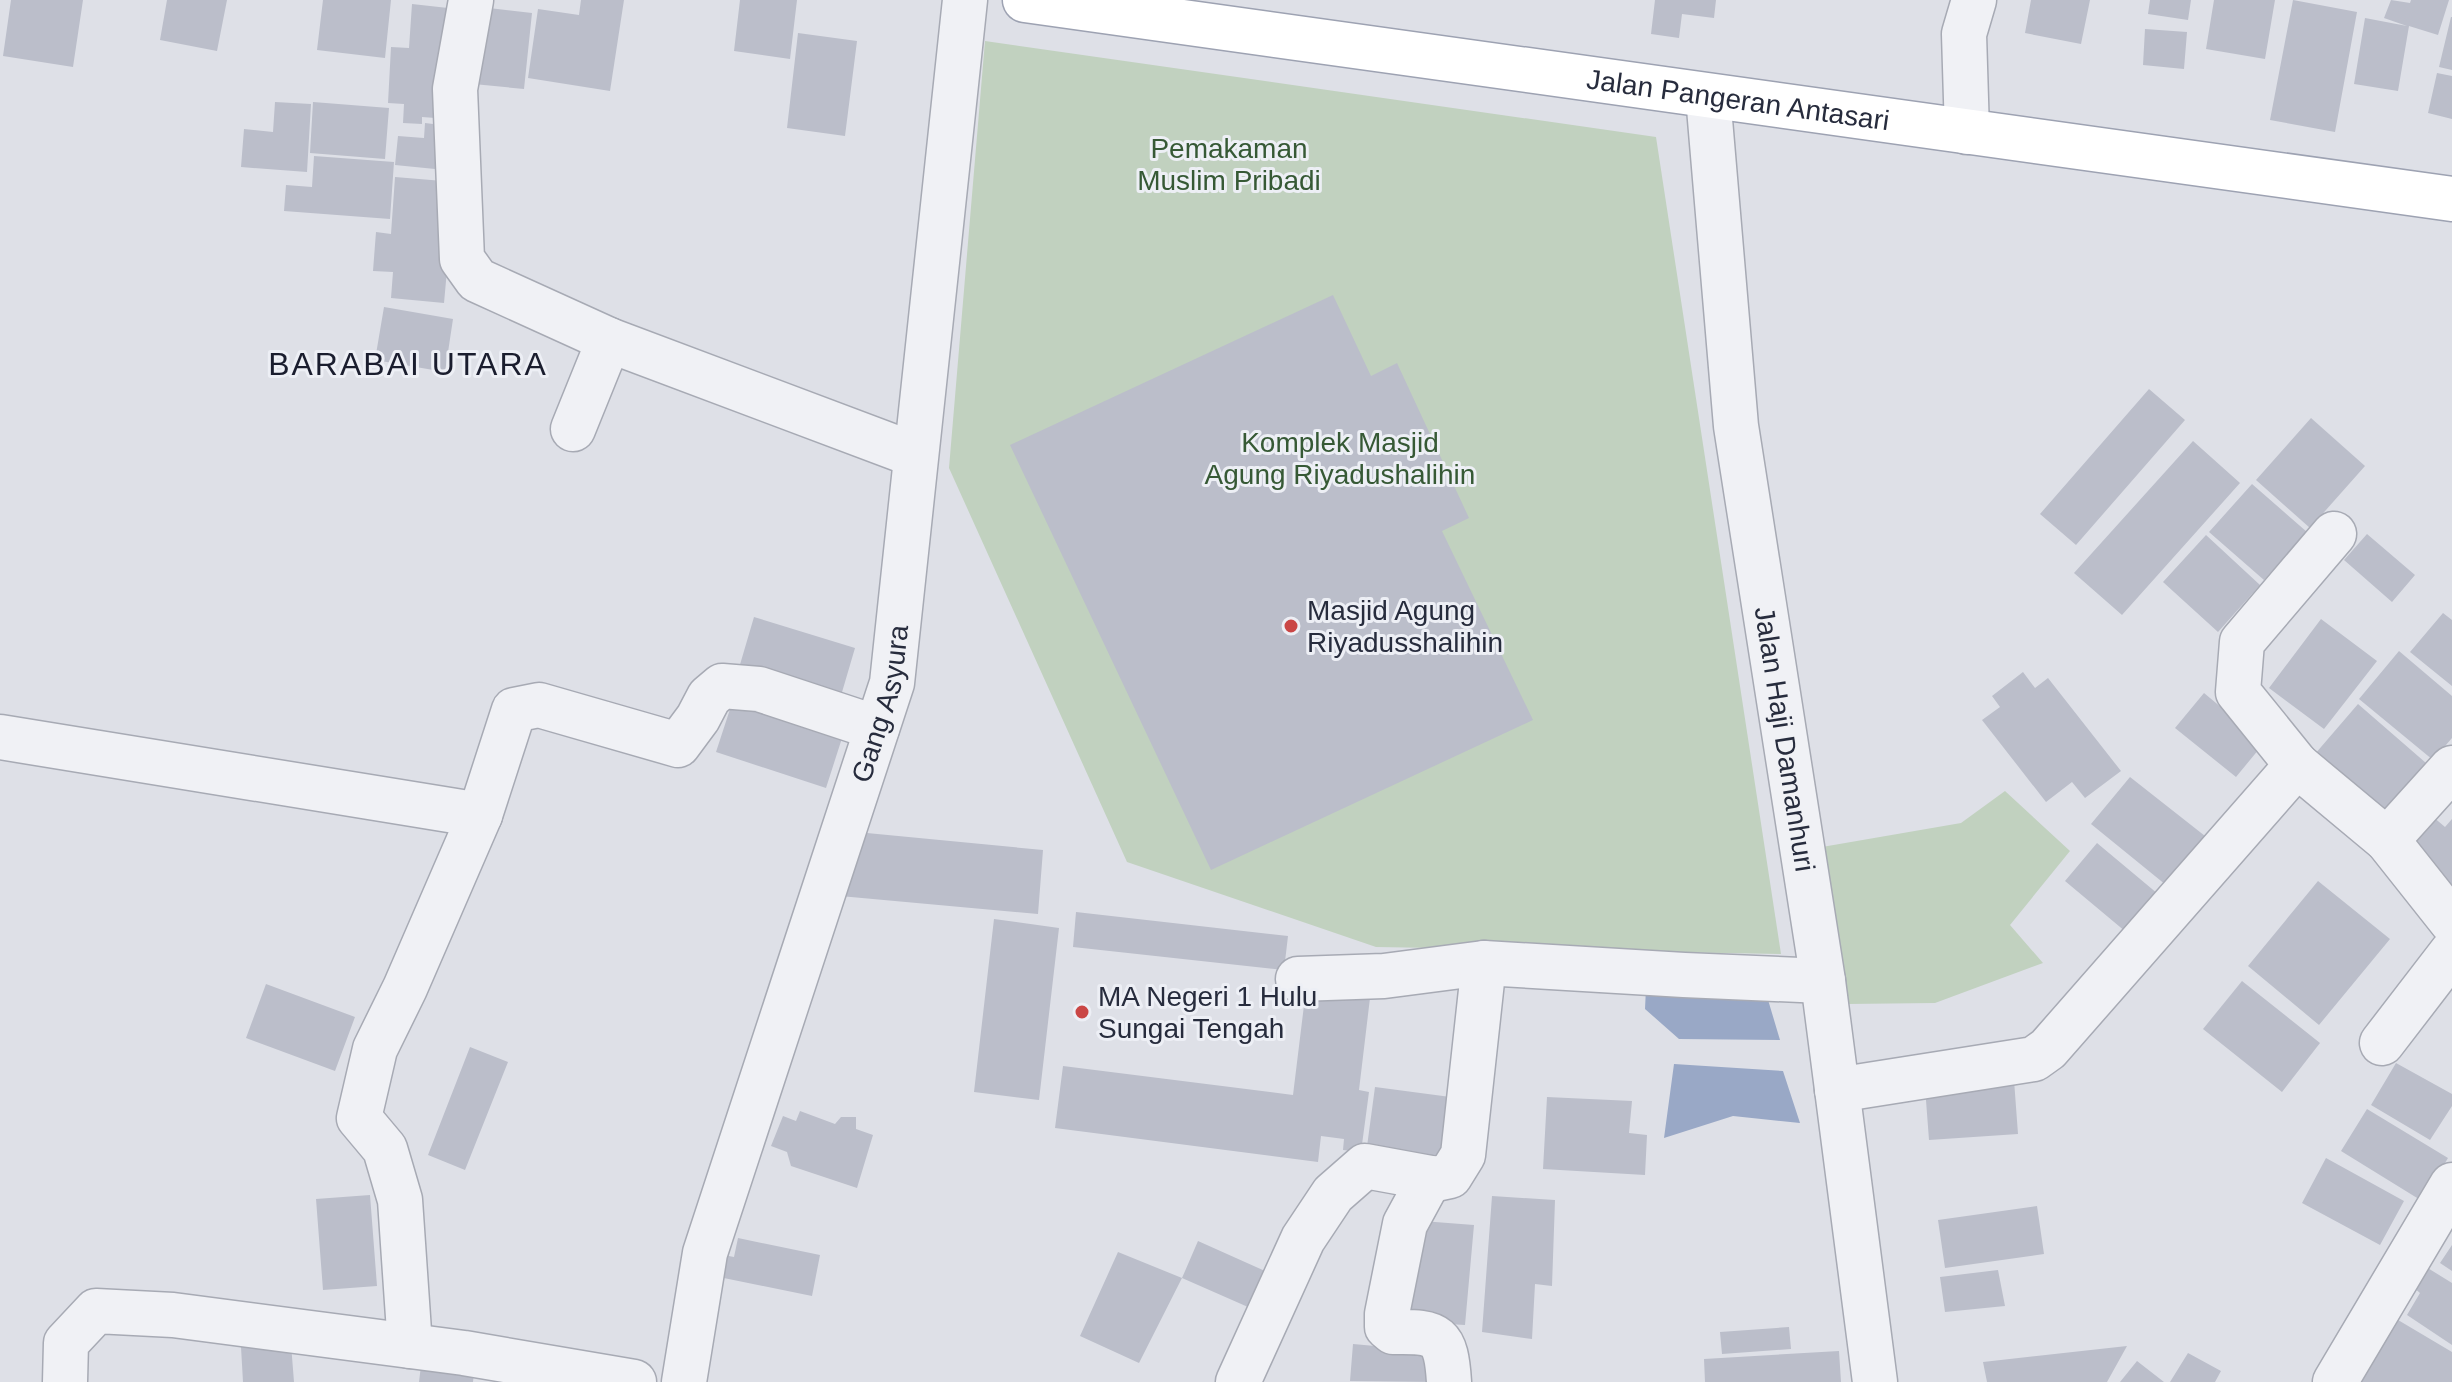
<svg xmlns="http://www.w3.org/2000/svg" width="2452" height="1382" font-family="Helvetica,sans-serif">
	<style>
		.green { fill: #c1d1bf }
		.water { fill: #99a8c6 }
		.building { fill: #bbbeca }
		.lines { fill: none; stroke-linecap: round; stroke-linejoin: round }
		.minor-casing { stroke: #a7aab4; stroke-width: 47 }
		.major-casing { stroke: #9da2b2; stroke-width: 47 }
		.minor { stroke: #f0f1f5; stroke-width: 44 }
		.major { stroke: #fff; stroke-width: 44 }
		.poi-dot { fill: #ca4645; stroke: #edeff5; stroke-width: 3 }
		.labels { text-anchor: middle; stroke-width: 6; stroke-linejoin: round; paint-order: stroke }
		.street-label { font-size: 28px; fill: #272c3d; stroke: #edeff5 }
		.park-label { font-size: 28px; fill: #365935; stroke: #edeff5 }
		.poi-label { font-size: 28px; fill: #272c3d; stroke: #edeff5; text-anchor: start }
		.quarter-label { font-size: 32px; letter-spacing: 2px; fill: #1a1d2e; stroke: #edeff5 }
	</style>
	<rect width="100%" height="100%" fill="#dee0e7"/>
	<!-- green -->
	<path class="green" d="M 985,41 L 1656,137 L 1781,954 L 1376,947 L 1127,862 L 949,468 Z
		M 2005,791 L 2070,851 L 2010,925 L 2043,963 L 1935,1003 L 1847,1004 L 1822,847 L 1961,823 Z"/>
	<!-- water -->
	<path class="water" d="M 1646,988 L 1766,993 L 1780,1040 L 1679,1039 L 1645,1009 Z
		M 1674,1064 L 1783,1071 L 1800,1123 L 1733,1116 L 1664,1138 Z"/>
	<!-- building -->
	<path class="building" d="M 11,0 L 83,0 L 73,67 L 3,56 Z
		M 167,0 L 227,0 L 217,51 L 160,40 Z
		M 323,0 L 391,0 L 385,58 L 317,50 Z
		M 581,0 L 624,0 L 610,91 L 528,78 L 538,9 L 579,15 Z
		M 740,0 L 797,0 L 790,59 L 734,51 Z
		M 1655,0 L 1716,0 L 1714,18 L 1682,14 L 1679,38 L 1651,34 Z
		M 2031,0 L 2090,0 L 2081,44 L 2025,33 Z
		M 2150,0 L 2191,0 L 2188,20 L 2148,14 Z
		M 2214,0 L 2275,0 L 2265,59 L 2206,49 Z
		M 2293,0 L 2357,12 L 2335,132 L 2270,120 Z
		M 2391,0 L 2410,3 L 2411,0 L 2449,0 L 2438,35 L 2409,26 L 2398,91 L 2354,84 L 2365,18 L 2407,26 L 2384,18 Z
		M 412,4 L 457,9 L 449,119 L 422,117 L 422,124 L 403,123 L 404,104 L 388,103 L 391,47 L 409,48 Z
		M 489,8 L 532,13 L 524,89 L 463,83 L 466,45 L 486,47 Z
		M 2451,17 L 2452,17 L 2452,70 L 2439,67 Z
		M 2145,29 L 2187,32 L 2184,69 L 2143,65 Z
		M 798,33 L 857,41 L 845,136 L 787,128 Z
		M 2437,73 L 2452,76 L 2452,119 L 2428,113 Z
		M 275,102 L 311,104 L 307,172 L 241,167 L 244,129 L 273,132 Z
		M 313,102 L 389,108 L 385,159 L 310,153 Z
		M 425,123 L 449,126 L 445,170 L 395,165 L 398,136 L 424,138 Z
		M 314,156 L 394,162 L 390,219 L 284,211 L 286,185 L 312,187 Z
		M 395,177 L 455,182 L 444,303 L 391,298 L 393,272 L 373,271 L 376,232 L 391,234 Z
		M 1333,295 L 1371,376 L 1397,363 L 1469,518 L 1442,531 L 1533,720 L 1211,870 L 1010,445 Z
		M 384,307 L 453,319 L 445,372 L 375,360 Z
		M 2149,389 L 2185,420 L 2076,545 L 2040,514 Z
		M 2311,418 L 2365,466 L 2310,528 L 2256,480 Z
		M 2193,441 L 2240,483 L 2122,615 L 2074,573 Z
		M 2252,484 L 2307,532 L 2264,580 L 2209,532 Z
		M 2367,534 L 2415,575 L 2392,602 L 2344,560 Z
		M 2206,535 L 2260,585 L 2218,632 L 2163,582 Z
		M 2443,613 L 2452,620 L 2452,686 L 2410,652 Z
		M 754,617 L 855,648 L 840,699 L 739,668 Z
		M 2321,619 L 2377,661 L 2324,729 L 2269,688 Z
		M 2399,651 L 2452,696 L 2452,738 L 2433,760 L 2359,699 Z
		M 2023,672 L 2035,688 L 2048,678 L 2121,771 L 2085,798 L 2072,782 L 2046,802 L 1982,720 L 2000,707 L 1992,696 Z
		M 2204,693 L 2264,743 L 2236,777 L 2175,728 Z
		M 733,700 L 843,735 L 826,788 L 716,752 Z
		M 2358,704 L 2426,763 L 2383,812 L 2315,754 Z
		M 2130,777 L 2205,836 L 2166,885 L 2091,824 Z
		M 2425,810 L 2445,827 L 2452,819 L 2452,886 L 2400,838 Z
		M 846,831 L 1043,850 L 1038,914 L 840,896 Z
		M 2097,843 L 2158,894 L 2126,932 L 2065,881 Z
		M 2318,881 L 2390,939 L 2319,1025 L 2248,966 Z
		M 1076,912 L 1288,936 L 1284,970 L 1073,947 Z
		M 994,919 L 1059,928 L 1039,1100 L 974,1092 Z
		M 2242,981 L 2320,1043 L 2282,1092 L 2203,1029 Z
		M 266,984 L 355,1017 L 335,1071 L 246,1038 Z
		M 1306,989 L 1370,998 L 1359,1090 L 1369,1092 L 1361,1152 L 1343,1150 L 1344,1139 L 1321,1136 L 1318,1162 L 1055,1128 L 1063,1066 L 1293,1095 Z
		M 470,1047 L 508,1062 L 465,1170 L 428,1155 Z
		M 2396,1063 L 2452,1094 L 2452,1106 L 2430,1140 L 2371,1105 Z
		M 2014,1080 L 2018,1134 L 1929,1140 L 1925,1087 Z
		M 1375,1087 L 1458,1098 L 1449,1165 L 1366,1154 Z
		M 1547,1097 L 1632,1101 L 1629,1133 L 1647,1135 L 1645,1175 L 1543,1169 Z
		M 2367,1109 L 2448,1158 L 2422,1201 L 2341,1151 Z
		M 800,1111 L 835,1124 L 841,1117 L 856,1117 L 856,1129 L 873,1135 L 857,1188 L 791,1166 L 787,1152 L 771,1146 L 783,1116 L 796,1121 Z
		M 2326,1158 L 2404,1201 L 2380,1245 L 2302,1203 Z
		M 370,1195 L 377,1286 L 323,1290 L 316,1199 Z
		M 1492,1196 L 1555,1200 L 1552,1286 L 1535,1284 L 1532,1339 L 1482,1332 Z
		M 2037,1206 L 2044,1254 L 1945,1268 L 1938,1220 Z
		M 1409,1220 L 1474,1225 L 1465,1325 L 1396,1321 Z
		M 738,1238 L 820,1255 L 812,1296 L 714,1276 L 718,1254 L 734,1257 Z
		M 1198,1241 L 1265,1271 L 1248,1307 L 1182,1278 Z
		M 2452,1245 L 2452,1271 L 2440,1263 Z
		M 1118,1252 L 1182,1278 L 1139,1363 L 1080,1336 Z
		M 2418,1262 L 2452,1283 L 2452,1345 L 2407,1315 L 2420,1293 L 2406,1281 Z
		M 1998,1270 L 2005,1306 L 1945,1312 L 1940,1277 Z
		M 2393,1317 L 2452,1352 L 2452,1382 L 2355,1382 Z
		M 1789,1327 L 1791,1349 L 1722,1354 L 1720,1332 Z
		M 291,1344 L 294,1382 L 243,1382 L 241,1347 Z
		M 1353,1344 L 1441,1352 L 1438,1382 L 1350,1381 Z
		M 2127,1346 L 2107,1382 L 1987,1382 L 1983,1362 Z
		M 1839,1351 L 1841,1382 L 1705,1382 L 1704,1359 Z
		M 2188,1353 L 2221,1371 L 2215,1382 L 2170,1382 Z
		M 422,1357 L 475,1363 L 473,1382 L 419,1382 Z
		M 2137,1361 L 2164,1382 L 2120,1382 Z"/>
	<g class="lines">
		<!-- minor casing -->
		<g class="minor-casing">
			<g id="minor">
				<path d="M 471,0 L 455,89 L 462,259 L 477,280 L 609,340"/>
				<path id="s1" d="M 1708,96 L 1736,426 L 1823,981 L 1875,1382"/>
				<path d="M 1967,132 L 1964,34 L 1974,0"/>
				<path d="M 573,429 L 609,340 L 915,455"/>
				<path d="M 0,737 L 480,815 L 405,988 L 375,1049 L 359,1118 L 385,1149 L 400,1200 L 410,1346"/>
				<path d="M 2297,765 L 2387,840 L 2452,768"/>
				<path d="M 480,815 L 514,710 L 539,705 L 678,745 L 698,718 L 709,697 L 722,686 L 759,689 L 877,728"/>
				<path d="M 2387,840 L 2452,922"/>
				<path d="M 1298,979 L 1384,976 L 1484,963 L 1684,975 L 1823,981"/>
				<path d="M 2382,1043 L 2452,952"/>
				<path d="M 1837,1090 L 2034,1059 L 2048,1049 L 2297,765 L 2238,692 L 2242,642 L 2334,534"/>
				<path d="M 1430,1178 L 1405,1224 L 1387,1314 L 1387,1327 L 1393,1332 C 1439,1331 1446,1335 1449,1382"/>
				<path d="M 65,1382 L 66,1343 L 96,1311 L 173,1315 L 464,1353 L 634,1382"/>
				<path id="s2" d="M 684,1382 L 705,1253 L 892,683 L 965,0"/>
				<path d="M 1238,1382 L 1303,1239 L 1333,1194 L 1365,1166 L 1436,1179 L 1450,1176 L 1463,1155 L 1484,963"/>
				<path d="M 2335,1382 L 2452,1185"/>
			</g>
		</g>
		<!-- major casing -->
		<g class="major-casing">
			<g id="major">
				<path id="s3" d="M 1025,0 L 2452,199"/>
			</g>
		</g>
		<!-- minor -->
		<use href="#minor" class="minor"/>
		<!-- major -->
		<use href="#major" class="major"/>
	</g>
	<!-- markers -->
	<g class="poi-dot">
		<circle cx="1291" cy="626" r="8"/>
		<circle cx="1082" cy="1012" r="8"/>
	</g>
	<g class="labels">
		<!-- street labels -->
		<g class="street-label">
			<text dy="10" stroke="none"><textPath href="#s3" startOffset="720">Jalan Pangeran Antasari</textPath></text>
			<text dy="10" stroke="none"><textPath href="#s2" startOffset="708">Gang Asyura</textPath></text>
			<text dy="10" stroke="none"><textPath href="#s1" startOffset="648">Jalan Haji Damanhuri</textPath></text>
		</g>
		<!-- park labels -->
		<g class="park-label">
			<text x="1229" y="158">Pemakaman<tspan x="1229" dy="32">Muslim Pribadi</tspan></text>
			<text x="1340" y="452">Komplek Masjid<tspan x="1340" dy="32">Agung Riyadushalihin</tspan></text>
		</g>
		<!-- poi labels -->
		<g class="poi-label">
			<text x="1307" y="620">Masjid Agung<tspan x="1307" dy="32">Riyadusshalihin</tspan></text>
			<text x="1098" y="1006">MA Negeri 1 Hulu<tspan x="1098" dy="32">Sungai Tengah</tspan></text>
		</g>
		<!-- quarter labels -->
		<g class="quarter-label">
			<text x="408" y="375">BARABAI UTARA</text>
		</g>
	</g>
</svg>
